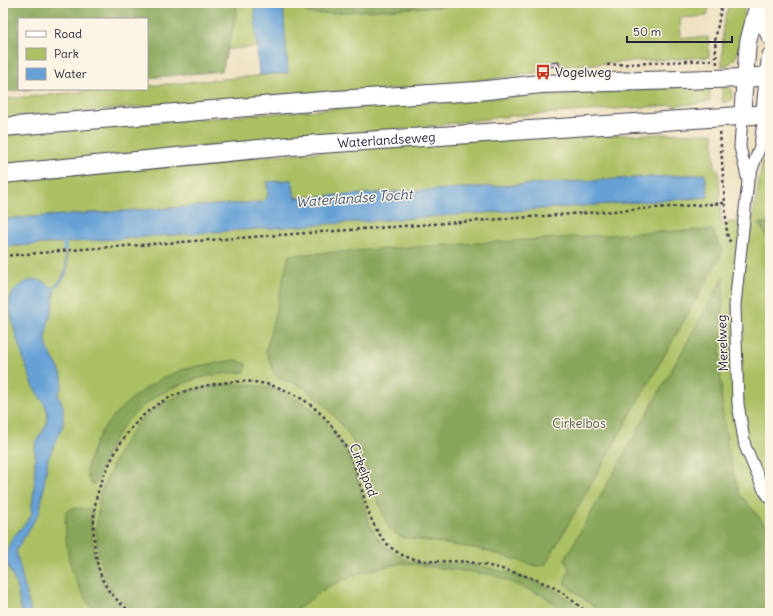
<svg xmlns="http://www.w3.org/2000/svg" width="773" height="616" font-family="Delius,sans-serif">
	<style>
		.green { fill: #abc064; stroke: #667150 }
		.forest { fill: #88a65a; stroke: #55644a }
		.water { fill: #66a1d6; stroke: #446288 }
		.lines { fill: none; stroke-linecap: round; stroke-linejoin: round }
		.stream { stroke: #66a1d6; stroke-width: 4 }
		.building { fill: #d7a7d1 }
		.street-casing { stroke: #403e4e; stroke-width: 13 }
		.secondary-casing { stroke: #403e4e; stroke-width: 18 }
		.primary-casing { stroke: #403e4e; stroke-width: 20 }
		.path { stroke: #403e4e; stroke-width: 2.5; stroke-dasharray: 3 3; stroke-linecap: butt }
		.street { stroke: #fff; stroke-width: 11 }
		.secondary { stroke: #fff; stroke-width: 16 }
		.primary { stroke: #fff; stroke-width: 18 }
		.labels { text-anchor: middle; stroke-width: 3; stroke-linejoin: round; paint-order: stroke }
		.poi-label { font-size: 13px; fill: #22223b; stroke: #fcf5e5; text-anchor: start }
		.street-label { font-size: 13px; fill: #22223b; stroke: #fcf5e5 }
		.park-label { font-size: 13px; fill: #525949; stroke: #fcf5e5 }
		.water-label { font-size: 14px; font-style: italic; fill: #3d5579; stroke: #fcf5e5 }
	</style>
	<rect width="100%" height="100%" fill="#fcf5e5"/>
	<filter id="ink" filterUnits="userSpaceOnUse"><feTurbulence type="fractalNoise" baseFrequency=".025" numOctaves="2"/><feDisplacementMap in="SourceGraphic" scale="8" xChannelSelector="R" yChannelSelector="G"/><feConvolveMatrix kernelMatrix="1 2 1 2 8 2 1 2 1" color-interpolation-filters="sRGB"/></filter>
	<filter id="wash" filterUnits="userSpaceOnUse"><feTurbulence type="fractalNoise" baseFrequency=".012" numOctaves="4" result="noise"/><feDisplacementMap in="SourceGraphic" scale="16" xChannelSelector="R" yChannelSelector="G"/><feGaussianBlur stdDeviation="0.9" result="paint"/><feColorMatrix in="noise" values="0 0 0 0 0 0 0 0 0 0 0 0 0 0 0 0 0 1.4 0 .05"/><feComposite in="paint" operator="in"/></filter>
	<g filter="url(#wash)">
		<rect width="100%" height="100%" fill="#ecdfbd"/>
		<!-- green -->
		<path class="green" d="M 3,3 L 710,3 L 707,16 L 680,18 L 681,38 L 708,37 L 709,57 L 560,66 L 559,61 L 542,62 L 540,72 L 443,86 L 273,96 L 3,118 L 3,99 L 111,89 L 147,89 L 147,86 L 288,73 L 286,44 L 147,57 L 147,19 L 19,19 Z
			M 729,3 L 745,3 C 743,20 745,64 722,66 L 723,26 Z
			M 721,84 C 731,86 735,91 731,100 L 723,103 Z
			M 710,86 L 710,101 L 693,104 L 509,116 L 417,128 L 289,138 L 3,166 L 3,134 L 409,103 Z
			M 713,133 L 715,167 L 719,173 L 721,223 L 752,221 L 765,148 L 770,147 L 770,613 L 3,613 L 3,247 L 64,242 L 65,250 L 66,242 L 708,197 L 705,174 L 295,198 L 292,180 L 267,182 L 268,196 L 262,202 L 3,219 L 3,181 L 277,155 L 511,137 Z"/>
		<!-- forest -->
		<path class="forest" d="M 3,3 L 236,3 L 237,12 L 222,71 L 147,78 L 147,19 L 19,19 L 19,89 L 32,89 L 3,92 Z
			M 302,3 L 499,3 L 315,14 L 306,12 Z
			M 758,223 L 770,223 L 770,241 Z
			M 712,230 L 723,252 L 545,565 L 537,566 L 479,549 L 401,537 L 388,527 L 361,455 L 345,429 L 324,404 L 302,386 L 276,377 L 266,351 L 289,255 L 654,232 Z
			M 724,277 L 720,361 L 722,409 L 728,450 L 739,493 L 770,530 L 770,613 L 602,613 L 564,583 L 568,573 L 570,573 L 565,559 Z
			M 236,360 L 246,364 L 245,372 C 196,373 144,392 116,436 C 107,451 101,467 96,484 L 91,483 C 83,472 88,463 92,452 C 103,416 147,382 182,370 C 199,365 219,363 236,360 Z
			M 229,384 C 298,383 339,419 359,484 C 366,506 366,529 384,544 C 386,546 404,560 406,560 C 416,565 458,563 472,565 C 498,569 537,579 559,593 C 568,598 576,606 585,613 L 566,613 L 544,596 L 493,575 L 403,563 L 362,572 L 327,587 L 292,613 L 135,613 L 111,590 L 104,576 L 98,552 L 96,531 L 100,493 L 122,446 L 139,421 L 164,403 L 191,390 Z
			M 73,508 L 93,509 C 89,532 95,570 107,590 C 113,599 121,606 129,613 L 96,613 C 72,584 63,549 66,512 Z"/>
		<!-- water -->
		<path class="water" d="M 254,3 L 283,3 L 288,73 L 259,75 Z
			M 705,174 L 708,197 L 3,247 L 3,219 L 262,202 L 268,196 L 267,182 L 292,180 L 295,198 Z
			M 65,252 L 66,252 C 69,271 68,276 54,290 C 54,295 54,301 53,306 C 50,320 43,332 47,346 C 52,362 71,376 58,394 L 63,406 L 63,425 L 48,459 L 40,511 L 16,551 L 31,613 L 21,613 C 20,604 19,595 16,586 C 14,578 8,569 7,561 C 6,538 19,533 30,517 C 33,514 31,509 32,505 C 35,485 35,469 35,448 C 35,437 46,431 47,421 C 50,406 41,401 35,389 C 28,375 6,311 10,299 C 12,290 20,285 29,281 C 38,277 46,283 53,288 C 66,275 67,270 65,252 Z"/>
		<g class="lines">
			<!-- stream -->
			<path class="stream" d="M 64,238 L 65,250"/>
		</g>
		<g id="blocks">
			<!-- building -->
			<path class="building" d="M 559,62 L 559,66 L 543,67 L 543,63 Z"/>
		</g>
	</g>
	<g filter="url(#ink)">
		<use href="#blocks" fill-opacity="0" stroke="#403e4e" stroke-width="1"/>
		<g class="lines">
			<!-- street casing -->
			<g class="street-casing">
				<path id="street" d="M 764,114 L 760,146 L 748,181 L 735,305 L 738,404 L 745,446 L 764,490 L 770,498
					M 742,116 L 740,147 L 748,181"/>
			</g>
			<!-- secondary casing -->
			<g class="secondary-casing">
				<path id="secondary" d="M 758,9 L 770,37
					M 764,114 L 770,56
					M 742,116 L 748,42 L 758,3"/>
			</g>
			<!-- primary casing -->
			<g class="primary-casing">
				<g id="primary">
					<path d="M 3,127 L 336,100 L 477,91 L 541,84 L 746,78 L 770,76"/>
					<path id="s1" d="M 3,174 L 290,146 L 770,114"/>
				</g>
			</g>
			<!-- path -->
			<path class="path" d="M 717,64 L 715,41 L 722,3
				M 607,65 L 711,60 L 716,56
				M 720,132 L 727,234 L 730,242
				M 3,256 L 84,249 L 725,203
				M 131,613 C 124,606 115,599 109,591 C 92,567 91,522 97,495 C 101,481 107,468 114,455 C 137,411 167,392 215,384 C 246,378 275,382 302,399 C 322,411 340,434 350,455 C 365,487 365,531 397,552 C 420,567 449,558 474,563 C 499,567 538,578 560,591 C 570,598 579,606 588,613"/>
			<!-- street -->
			<use href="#street" class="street"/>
			<!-- secondary -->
			<use href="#secondary" class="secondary"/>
			<!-- primary -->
			<use href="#primary" class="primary"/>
		</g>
	</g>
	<!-- icons -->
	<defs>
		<g id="bus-bare" transform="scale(1.2)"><path d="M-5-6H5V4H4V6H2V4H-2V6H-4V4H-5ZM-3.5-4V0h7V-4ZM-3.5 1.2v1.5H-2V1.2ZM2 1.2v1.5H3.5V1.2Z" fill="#c8321e" stroke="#fcf5e5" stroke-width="2.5" paint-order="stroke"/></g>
	</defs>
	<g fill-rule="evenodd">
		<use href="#bus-bare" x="543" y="72"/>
	</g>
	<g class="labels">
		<!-- poi labels -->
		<g class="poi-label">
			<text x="555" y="77">Vogelweg</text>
		</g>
		<!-- street labels -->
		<g class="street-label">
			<text dy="5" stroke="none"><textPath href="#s1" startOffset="385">Waterlandseweg</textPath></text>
			<text transform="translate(722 343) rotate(-92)" y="5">Merelweg</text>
			<text transform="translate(364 470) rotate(69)" y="5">Cirkelpad</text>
		</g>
		<!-- park labels -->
		<g class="park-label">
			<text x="579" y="428">Cirkelbos</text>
		</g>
		<!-- water labels -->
		<g class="water-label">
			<text transform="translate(354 198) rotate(-4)" y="5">Waterlandse Tocht</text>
		</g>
	</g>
	<!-- margin -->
	<rect width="773" height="616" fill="none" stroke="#fcf5e5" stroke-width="16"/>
	<!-- legend -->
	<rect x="18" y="18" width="130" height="72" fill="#fcf5e5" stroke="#a5a1a1"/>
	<rect x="26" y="31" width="20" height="6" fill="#ffffff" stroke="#a5a1a1"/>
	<text x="54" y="38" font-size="12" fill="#22223b">Road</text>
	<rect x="26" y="48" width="20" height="12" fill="#abc064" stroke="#a5a1a1"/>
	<text x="54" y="58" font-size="12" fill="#22223b">Park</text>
	<rect x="26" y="68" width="20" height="12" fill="#66a1d6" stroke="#a5a1a1"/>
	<text x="54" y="78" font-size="12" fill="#22223b">Water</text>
	<!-- scale -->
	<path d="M627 36v6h105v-6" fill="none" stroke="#22223b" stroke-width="2"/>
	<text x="633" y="36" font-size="12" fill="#22223b" stroke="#fcf5e5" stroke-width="3" paint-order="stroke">50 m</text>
</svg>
